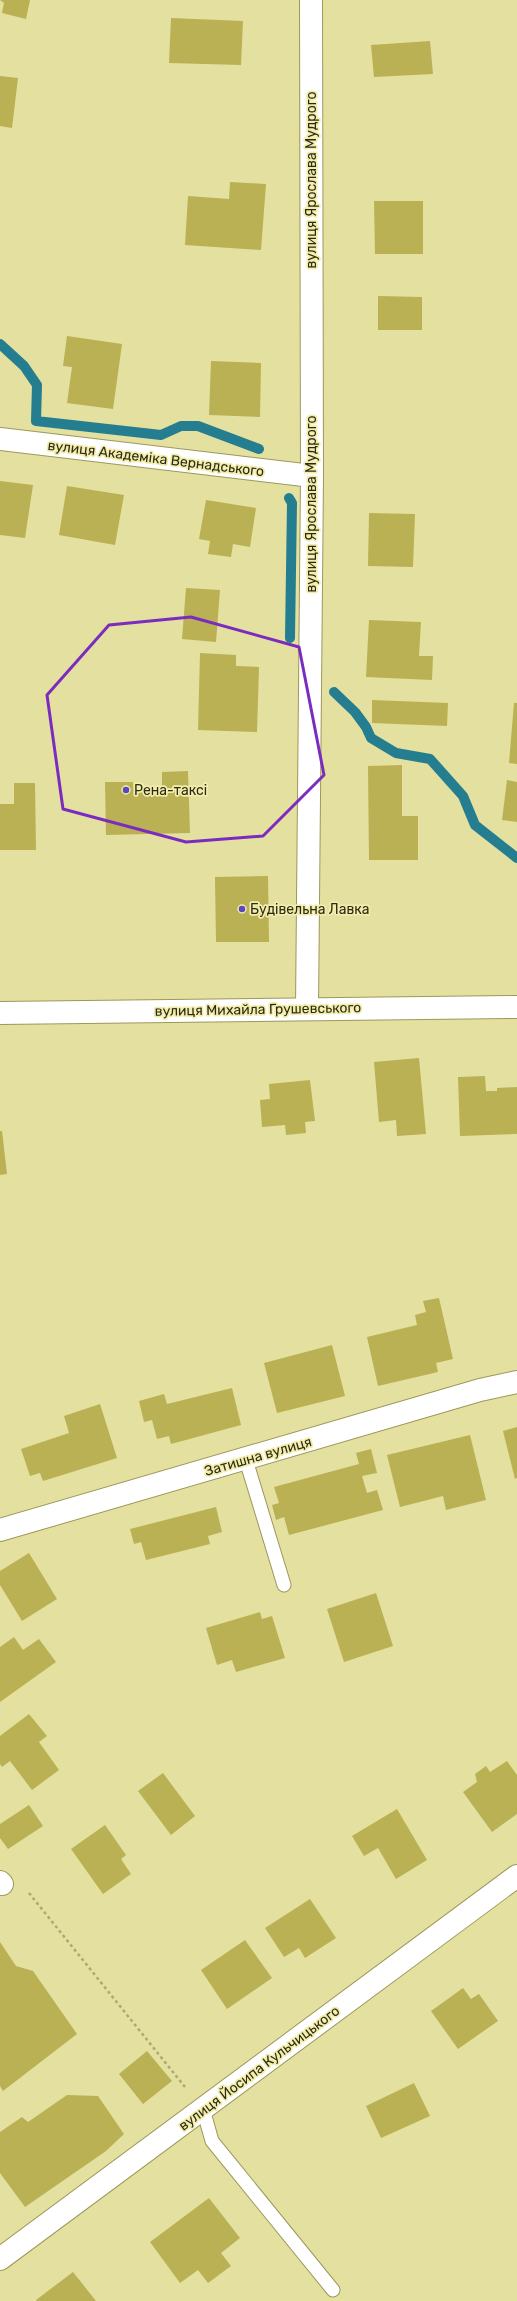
<svg xmlns="http://www.w3.org/2000/svg" width="517" height="2301" font-family="Rubik,sans-serif">
	<style>
		.lines { fill: none; stroke-linecap: round; stroke-linejoin: round }
		.stream { stroke: #257d90; stroke-width: 10 }
		.building { fill: #b9b153 }
		.lane-casing { stroke: #9d985b; stroke-width: 15 }
		.street-casing { stroke: #9d985b; stroke-width: 24 }
		.secondary-casing { stroke: #9d985b; stroke-width: 24 }
		.path { stroke: #ada975; stroke-width: 2.5; stroke-dasharray: 3 3; stroke-linecap: butt }
		.lane { stroke: #fff; stroke-width: 13 }
		.street { stroke: #fff; stroke-width: 22 }
		.secondary { stroke: #fff; stroke-width: 22 }
		.marked { fill: none; stroke: #7b2cbf; stroke-width: 3; stroke-linejoin: round }
		.poi-dot { fill: #5a48c0; stroke: #f2edad; stroke-width: 1.5 }
		.labels { text-anchor: middle; stroke-width: 3.5; stroke-linejoin: round; paint-order: stroke }
		.street-label { font-size: 14px; fill: #2c2a11; stroke: #f2edad }
		.poi-label { font-size: 14px; fill: #2c2a11; stroke: #f2edad; text-anchor: start }
	</style>
	<rect width="100%" height="100%" fill="#e4e0a0"/>
	<g class="lines">
		<!-- stream -->
		<path class="stream" d="M 0,344 L 24,366 L 37,385 L 36,421 L 161,435 L 181,426 L 198,426 L 259,449
			M 289,498 L 292,503 L 290,638
			M 334,692 L 355,712 L 366,727 L 371,738 L 396,753 L 430,759 L 463,796 L 475,825 L 517,858"/>
	</g>
	<!-- building -->
	<path class="building" d="M 0,0 L 30,0 L 26,19 L 2,13 L 4,3 Z
		M 171,18 L 243,21 L 241,65 L 169,63 Z
		M 430,41 L 433,74 L 374,77 L 371,45 Z
		M 0,76 L 18,78 L 12,128 L 0,126 Z
		M 230,182 L 266,184 L 261,250 L 185,245 L 188,196 L 229,199 Z
		M 374,201 L 423,201 L 423,254 L 375,254 Z
		M 378,296 L 422,297 L 422,330 L 378,330 Z
		M 67,336 L 122,344 L 113,409 L 67,403 L 72,367 L 63,366 Z
		M 211,361 L 261,363 L 260,417 L 209,415 Z
		M 0,481 L 33,485 L 25,538 L 0,535 Z
		M 67,486 L 124,495 L 115,545 L 59,535 Z
		M 206,500 L 256,508 L 250,547 L 233,544 L 231,557 L 208,554 L 210,541 L 199,539 Z
		M 369,513 L 415,514 L 413,567 L 368,566 Z
		M 186,588 L 220,590 L 216,642 L 182,639 Z
		M 369,620 L 421,622 L 419,656 L 433,656 L 432,680 L 366,677 Z
		M 200,653 L 236,655 L 236,666 L 259,667 L 257,732 L 198,730 Z
		M 372,700 L 448,703 L 447,726 L 372,723 Z
		M 514,703 L 517,703 L 517,764 L 509,763 Z
		M 402,765 L 402,816 L 418,816 L 418,860 L 369,860 L 368,766 Z
		M 188,771 L 190,833 L 106,835 L 105,782 L 133,782 L 134,790 L 162,790 L 162,772 Z
		M 507,780 L 517,782 L 517,822 L 502,820 Z
		M 14,783 L 35,783 L 36,850 L 0,850 L 0,804 L 14,804 Z
		M 268,876 L 269,942 L 216,942 L 215,877 Z
		M 419,1058 L 426,1134 L 397,1136 L 396,1120 L 379,1122 L 374,1062 Z
		M 485,1076 L 486,1091 L 497,1091 L 497,1088 L 517,1087 L 517,1134 L 460,1136 L 458,1077 Z
		M 310,1080 L 315,1121 L 305,1122 L 306,1133 L 286,1135 L 285,1125 L 262,1127 L 260,1100 L 270,1099 L 269,1084 Z
		M 0,1131 L 2,1131 L 7,1174 L 0,1175 Z
		M 439,1298 L 453,1359 L 436,1363 L 438,1372 L 378,1386 L 367,1337 L 417,1325 L 415,1315 L 426,1312 L 423,1301 Z
		M 332,1345 L 345,1396 L 277,1413 L 264,1363 Z
		M 232,1388 L 241,1425 L 171,1444 L 169,1436 L 157,1439 L 152,1420 L 144,1422 L 139,1401 L 164,1394 L 167,1404 Z
		M 100,1404 L 117,1458 L 43,1481 L 40,1473 L 30,1476 L 21,1449 L 69,1433 L 64,1416 Z
		M 517,1427 L 517,1478 L 515,1479 L 503,1431 Z
		M 470,1435 L 486,1500 L 446,1510 L 443,1496 L 400,1507 L 387,1455 Z
		M 371,1449 L 377,1473 L 362,1476 L 367,1493 L 377,1490 L 383,1510 L 289,1535 L 284,1517 L 276,1520 L 272,1505 L 279,1503 L 274,1487 L 359,1464 L 356,1453 Z
		M 216,1507 L 222,1532 L 208,1536 L 210,1544 L 146,1560 L 141,1542 L 134,1544 L 130,1529 Z
		M 29,1553 L 57,1599 L 22,1621 L 0,1585 L 0,1571 Z
		M 376,1593 L 393,1646 L 344,1662 L 327,1609 Z
		M 260,1612 L 262,1619 L 272,1616 L 285,1658 L 236,1672 L 232,1660 L 217,1665 L 206,1628 Z
		M 14,1637 L 23,1650 L 39,1639 L 56,1662 L 0,1702 L 0,1647 Z
		M 29,1714 L 47,1736 L 39,1742 L 59,1770 L 32,1790 L 10,1761 L 2,1767 L 0,1764 L 0,1736 Z
		M 507,1761 L 517,1775 L 517,1814 L 492,1832 L 463,1792 L 477,1782 L 475,1774 L 486,1766 L 490,1772 Z
		M 163,1773 L 195,1816 L 171,1835 L 138,1791 Z
		M 29,1805 L 43,1826 L 8,1849 L 0,1838 L 0,1824 Z
		M 397,1809 L 427,1860 L 396,1879 L 378,1848 L 364,1856 L 352,1836 Z
		M 105,1825 L 126,1855 L 121,1859 L 131,1874 L 103,1894 L 71,1849 Z
		M 310,1899 L 336,1938 L 305,1958 L 299,1948 L 284,1957 L 265,1928 Z
		M 245,1940 L 272,1978 L 227,2009 L 201,1970 Z
		M 0,1942 L 16,1966 L 33,1971 L 77,2034 L 3,2091 L 0,2086 Z
		M 463,1988 L 471,1999 L 479,1994 L 498,2021 L 458,2049 L 431,2011 Z
		M 147,2051 L 172,2081 L 143,2104 L 119,2074 Z
		M 414,2083 L 430,2116 L 381,2138 L 366,2106 Z
		M 67,2095 L 98,2096 L 124,2134 L 106,2151 L 25,2207 L 0,2173 L 0,2132 L 22,2117 L 28,2122 Z
		M 209,2198 L 240,2238 L 221,2253 L 231,2266 L 208,2283 L 198,2270 L 180,2283 L 150,2242 Z
		M 73,2272 L 96,2301 L 37,2301 L 36,2300 Z"/>
	<g class="lines">
		<!-- lane casing -->
		<g class="lane-casing">
			<path id="lane" d="M 246,1460 L 284,1585
				M 203,2109 L 212,2141 L 333,2290"/>
		</g>
		<!-- street casing -->
		<g class="street-casing">
			<path id="street" d="M 0,439 L 312,476
				M 307,1009 L 312,476 L 311,0
				M 0,1530 L 480,1390 L 517,1382
				M 0,1882 L 2,1884
				M 0,2259 L 517,1876"/>
		</g>
		<!-- secondary casing -->
		<g class="secondary-casing">
			<path id="secondary" d="M 0,1013 L 517,1007"/>
		</g>
		<!-- path -->
		<path class="path" d="M 29,1893 L 185,2087"/>
		<!-- lane -->
		<use href="#lane" class="lane"/>
		<!-- street -->
		<use href="#street" class="street"/>
		<!-- secondary -->
		<use href="#secondary" class="secondary"/>
	</g>
	<!-- marked area -->
	<path class="marked" d="M 191,617 L 299,647 L 324,775 L 263,836 L 186,842 L 63,809 L 47,695 L 109,625 Z"/>
	<!-- markers -->
	<g class="poi-dot">
		<circle cx="126" cy="790" r="4"/>
		<circle cx="242" cy="909" r="4"/>
	</g>
	<g class="labels">
		<!-- street labels -->
		<g class="street-label">
			<text transform="translate(311 180) rotate(-90)" y="5">вулиця Ярослава Мудрого</text>
			<text transform="translate(156 458) rotate(7)" y="5">вулиця Академіка Вернадського</text>
			<text transform="translate(311 504) rotate(-90)" y="5">вулиця Ярослава Мудрого</text>
			<text transform="translate(258 1009) rotate(-1)" y="5">вулиця Михайла Грушевського</text>
			<text transform="translate(258 1456) rotate(-16)" y="5">Затишна вулиця</text>
			<text transform="translate(259 2068) rotate(-37)" y="5">вулиця Йосипа Кульчицького</text>
		</g>
		<!-- poi labels -->
		<g class="poi-label">
			<text x="134" y="795">Рена-таксі</text>
			<text x="250" y="914">Будівельна Лавка</text>
		</g>
	</g>
</svg>
